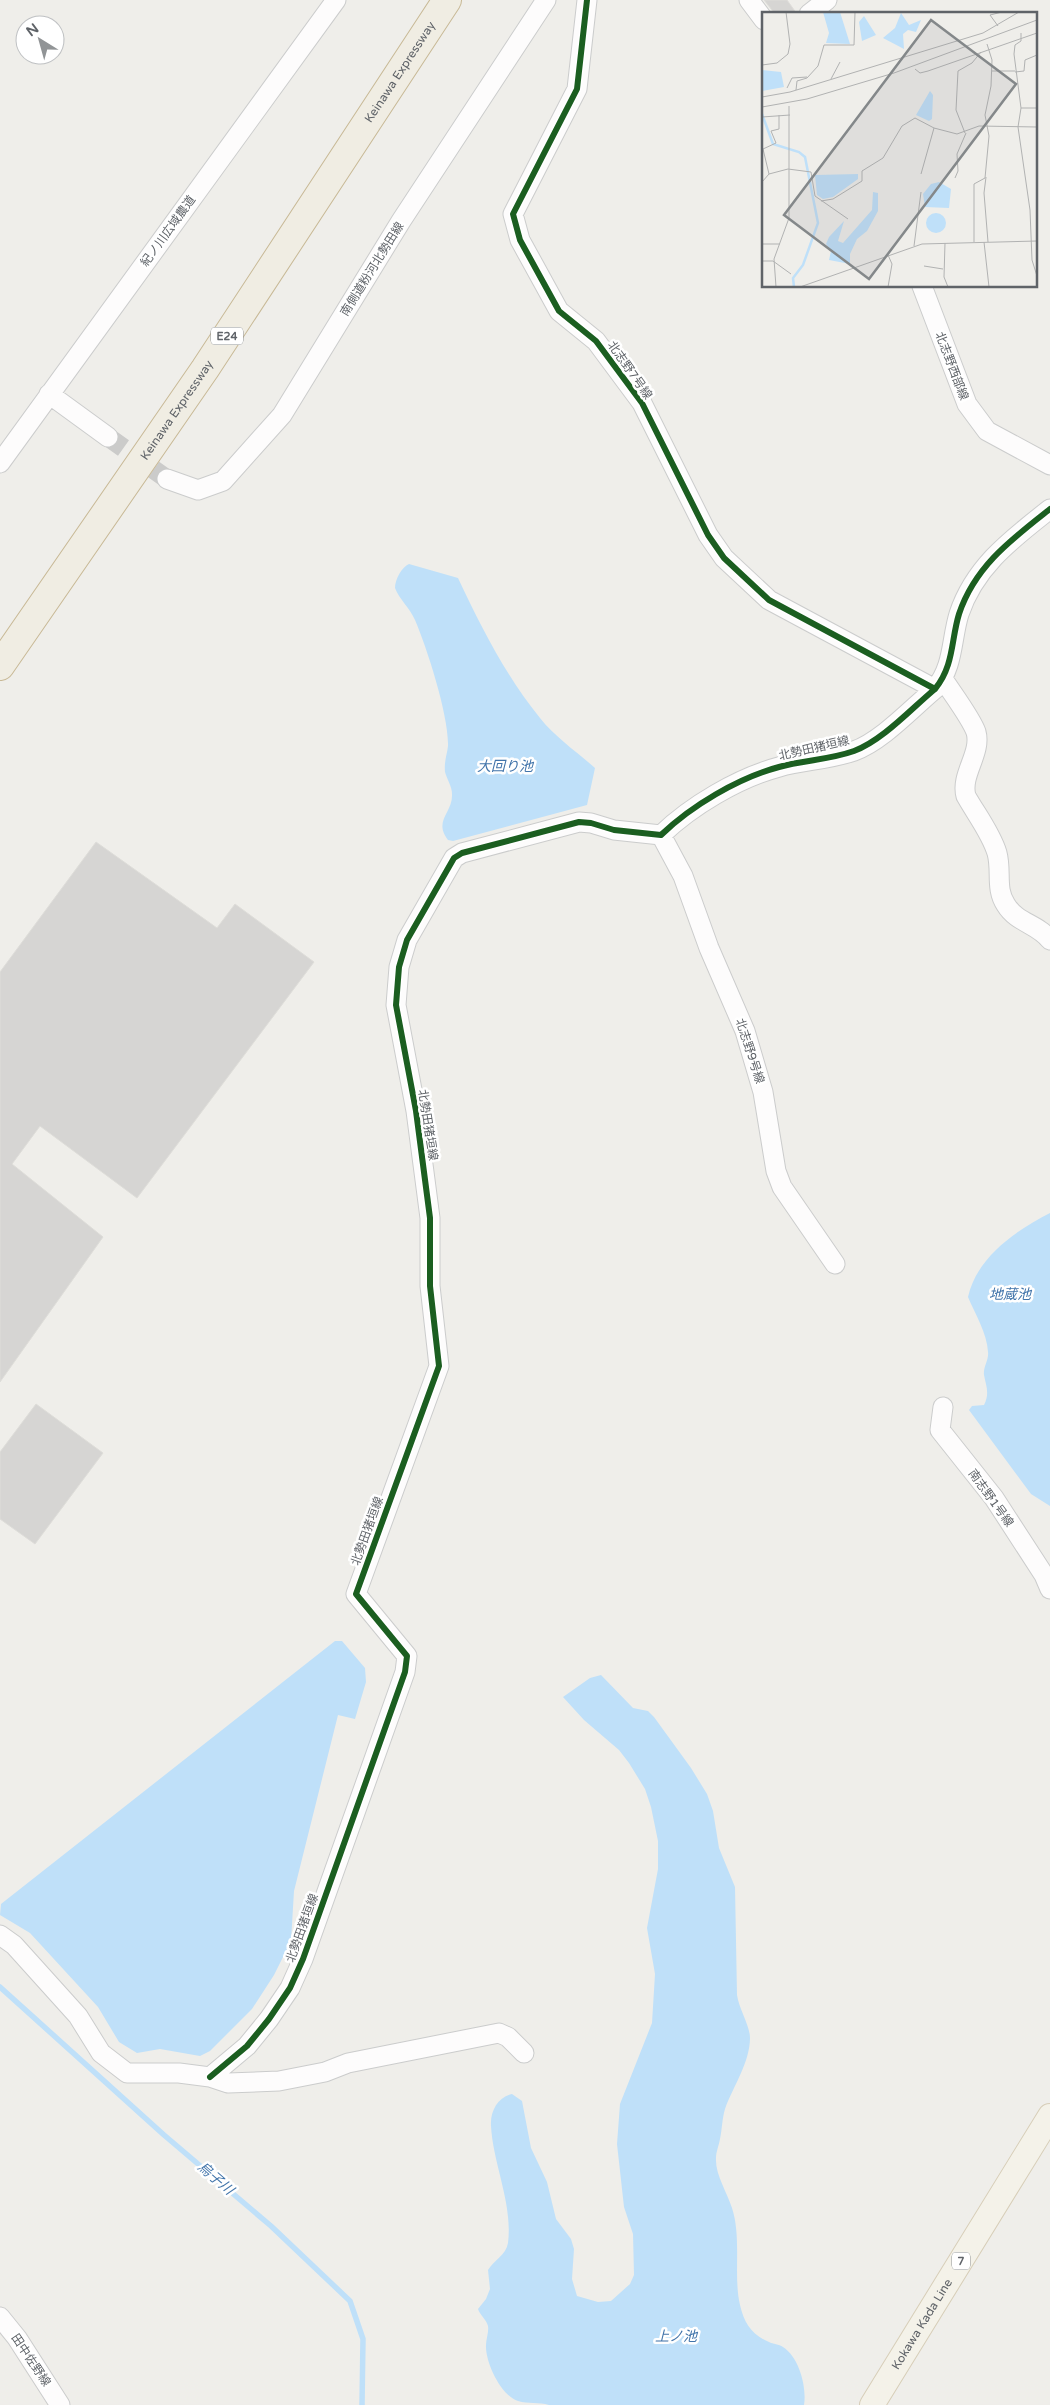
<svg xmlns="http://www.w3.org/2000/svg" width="1050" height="2405" font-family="'Varela Round','Noto Sans JP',sans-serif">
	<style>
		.water { fill: #bfe0f9 }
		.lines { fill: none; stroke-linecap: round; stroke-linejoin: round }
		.stream { stroke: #bfe0f9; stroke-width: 5.5 }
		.building { fill: #d6d5d3; stroke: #deddd9 }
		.minor-tunnel { stroke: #cbcbca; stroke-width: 19; stroke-dasharray: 19 9; stroke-linecap: butt }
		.minor-casing { stroke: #cbcccc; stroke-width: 21 }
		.major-casing { stroke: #d7ceb8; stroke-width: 26 }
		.highway-casing { stroke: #c8b996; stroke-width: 30 }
		.minor { stroke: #fdfcfc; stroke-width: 19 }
		.major { stroke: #f4f2e9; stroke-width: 24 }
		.highway { stroke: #f0ede3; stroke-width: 28 }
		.cycleway-casing { stroke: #fff; stroke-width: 9 }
		.cycleway { stroke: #1b5e20; stroke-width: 6 }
		.labels { text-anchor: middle; stroke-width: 5; stroke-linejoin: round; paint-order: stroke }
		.shield { fill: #fff; stroke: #8f9295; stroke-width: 1 }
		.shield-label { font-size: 11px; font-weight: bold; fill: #5f6368 }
		.street-label { font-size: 12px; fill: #5f6368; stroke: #fff }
		.water-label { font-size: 14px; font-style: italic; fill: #4174aa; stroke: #fff }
		.inset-river { fill: none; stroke: #bfe0f9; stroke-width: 2.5 }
		.inset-road { fill: none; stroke: #b1b2b2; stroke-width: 1 }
		.view { fill: #84888a; fill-opacity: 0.15; stroke: #84888a; stroke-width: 2.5 }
		.inset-edge { fill: none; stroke: #5f6368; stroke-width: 2.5 }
	</style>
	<rect width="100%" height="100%" fill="#efeeea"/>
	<!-- water -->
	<path class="water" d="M 409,564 L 458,578 C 481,627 506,676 540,718 C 555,737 577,752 595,768 L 587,805 L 453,841 L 448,840 C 433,820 453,813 452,794 C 452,787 447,779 445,772 C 444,761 447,755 448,746 C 449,716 427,648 415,620 C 410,608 399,599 395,588 C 395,579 402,567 409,564 Z
		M 1050,1213 L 1050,1506 L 1031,1494 L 969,1410 L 972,1406 L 984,1405 C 990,1393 986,1386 984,1375 C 983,1367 989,1360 988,1352 C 987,1333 975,1314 968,1297 C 977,1257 1015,1231 1050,1213 Z
		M 335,1641 L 342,1641 L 365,1668 L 366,1682 L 355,1719 L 338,1715 L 294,1891 L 291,1941 L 274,1975 L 252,2009 L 210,2051 L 200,2056 L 160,2049 L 137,2053 L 119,2042 L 98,2007 L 30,1933 L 0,1915 L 1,1904 Z
		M 601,1675 L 633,1708 L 648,1711 L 654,1717 L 691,1768 L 707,1794 L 713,1811 L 719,1848 L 735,1887 L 737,1995 C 739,2009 750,2026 750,2038 C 750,2062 733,2087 725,2109 C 722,2119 722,2130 720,2139 C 719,2145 716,2152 716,2158 C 715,2174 727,2192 732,2208 C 742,2239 733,2275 740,2305 C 744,2323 752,2335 769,2342 C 773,2344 779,2344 783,2347 C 799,2357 807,2387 804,2405 L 549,2405 C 539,2402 528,2404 518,2401 C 501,2396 485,2362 486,2345 C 486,2339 489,2332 488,2326 C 486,2319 480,2315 478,2309 L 486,2299 L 490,2289 L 488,2270 C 494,2260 506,2255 508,2243 C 513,2204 493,2164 491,2126 C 490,2111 498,2097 512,2094 L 522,2101 L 531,2148 L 547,2182 L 556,2219 L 571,2239 L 574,2249 L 572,2279 L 577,2296 L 598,2302 L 611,2301 L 630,2284 L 634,2275 L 633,2234 L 624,2207 L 617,2144 L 620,2104 L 652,2023 L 655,1974 L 647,1928 L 658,1869 L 658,1841 L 651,1807 L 645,1789 L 629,1763 L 619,1750 L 584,1720 L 563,1697 L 590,1678 Z"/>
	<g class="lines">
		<!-- stream -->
		<path class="stream" d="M 0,1987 L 164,2135 L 271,2226 L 350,2301 L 363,2339 L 362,2405"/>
	</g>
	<!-- building -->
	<path class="building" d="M 764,0 L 787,0 L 797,14 L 775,14 Z
		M 96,842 L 217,928 L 235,904 L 314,962 L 137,1198 L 40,1126 L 12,1164 L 103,1237 L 0,1382 L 0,972 Z
		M 36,1404 L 103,1453 L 35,1544 L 0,1519 L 0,1452 Z"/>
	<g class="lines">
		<!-- minor-tunnel -->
		<path class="minor-tunnel" d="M 108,437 L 167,479"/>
		<!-- minor casing -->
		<g class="minor-casing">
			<path id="minor" d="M 587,0 L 577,89 L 513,214 L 520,240 L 559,311 L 596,341 L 642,403 L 708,535 L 724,558 L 769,600 L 935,689
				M 749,0 L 764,20
				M 809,14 L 827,0
				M 922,286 L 967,404 L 987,431 L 1050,465
				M 49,394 L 108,437
				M 0,463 L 336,0
				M 167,479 L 198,490 L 223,481 L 282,415 L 401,221 L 546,0
				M 943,679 C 952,693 971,718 976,732 C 982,753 960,775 966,796 C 976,814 991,833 997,853 C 1002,871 995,889 1006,905 C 1017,923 1038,924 1050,940
				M 661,835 L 683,876 L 709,948 L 745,1031 L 763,1092 L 776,1171 L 782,1187 L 835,1264
				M 943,1407 L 940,1430 L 994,1498 L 1044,1575 L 1050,1589
				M 0,1935 L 14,1945 L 78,2016 L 101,2053 L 127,2073 L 179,2073 L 210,2077 L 228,2083 L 279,2081 L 325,2072 L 348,2063 L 499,2033 L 508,2037 L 524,2053
				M 210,2077 L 247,2046 L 269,2019 L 290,1988 L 303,1959 L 405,1672 L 407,1656 L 356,1594 L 439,1366 L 430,1286 L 430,1218 L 416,1111 L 396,1005 L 399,967 L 407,940 L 454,858 L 462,853 L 579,822 L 591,823 L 614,830 L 661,835 C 691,806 738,778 779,767 C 803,760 829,760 854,751 C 882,741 912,708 935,689 C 954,666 951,640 959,614 C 975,566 1012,539 1050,509
				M 0,2317 L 17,2338 L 60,2405"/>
		</g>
		<!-- major casing -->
		<g class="major-casing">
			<g id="major">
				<path id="s1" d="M 872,2405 L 1050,2116"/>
			</g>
		</g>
		<!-- highway casing -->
		<g class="highway-casing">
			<g id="highway">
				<path id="s2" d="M 0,666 L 205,369 L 447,0"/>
			</g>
		</g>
		<!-- minor -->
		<use href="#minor" class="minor"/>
		<!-- major -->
		<use href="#major" class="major"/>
		<!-- highway -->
		<use href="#highway" class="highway"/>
		<!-- cycleway casing -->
		<g class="cycleway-casing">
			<path id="cycleway" d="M 587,0 L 577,89 L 513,214 L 520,240 L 559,311 L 596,341 L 642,403 L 708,535 L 724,558 L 769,600 L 935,689
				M 210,2077 L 247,2046 L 269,2019 L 290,1988 L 303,1959 L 405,1672 L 407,1656 L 356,1594 L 439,1366 L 430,1286 L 430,1218 L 416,1111 L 396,1005 L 399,967 L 407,940 L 454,858 L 462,853 L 579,822 L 591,823 L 614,830 L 661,835 C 691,806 738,778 779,767 C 803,760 829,760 854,751 C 882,741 912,708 935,689 C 954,666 951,640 959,614 C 975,566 1012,539 1050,509"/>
		</g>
		<!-- cycleway -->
		<use href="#cycleway" class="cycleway"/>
	</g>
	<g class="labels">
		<!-- shield labels -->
		<g class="shield">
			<rect x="211" y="327.5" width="32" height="17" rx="4"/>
			<rect x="952" y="2252.5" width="18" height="17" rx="4"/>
		</g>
		<g class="shield-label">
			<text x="227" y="340">E24</text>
			<text x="961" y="2265">7</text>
		</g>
		<!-- street labels -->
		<g class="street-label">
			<text dy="4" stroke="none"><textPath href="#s2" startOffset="716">Keinawa Expressway</textPath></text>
			<text transform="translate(168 231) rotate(-54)" y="4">紀ノ川広域農道</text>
			<text transform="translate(372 269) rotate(-58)" y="4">南側道粉河北勢田線</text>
			<text transform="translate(952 366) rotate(69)" y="4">北志野西部線</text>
			<text transform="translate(630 370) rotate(55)" y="4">北志野7号線</text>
			<text dy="4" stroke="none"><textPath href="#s2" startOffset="311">Keinawa Expressway</textPath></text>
			<text transform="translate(814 748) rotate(-13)" y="4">北勢田猪垣線</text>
			<text transform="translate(750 1051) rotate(72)" y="4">北志野9号線</text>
			<text transform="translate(428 1125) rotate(81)" y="4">北勢田猪垣線</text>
			<text transform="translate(991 1498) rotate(54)" y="4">南志野1号線</text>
			<text transform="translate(367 1531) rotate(-70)" y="4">北勢田猪垣線</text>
			<text transform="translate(302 1928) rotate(-70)" y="4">北勢田猪垣線</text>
			<text dy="4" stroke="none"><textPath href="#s1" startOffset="95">Kokawa Kada Line</textPath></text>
			<text transform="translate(31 2360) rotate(56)" y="4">田中佐野線</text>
		</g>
		<!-- water labels -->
		<g class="water-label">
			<text x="505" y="771">大回り池</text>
			<text x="1010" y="1299">地蔵池</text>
			<text transform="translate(216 2178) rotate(41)" y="5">烏子川</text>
			<text x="676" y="2341">上ノ池</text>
		</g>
	</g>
	<!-- overview -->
	<g transform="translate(762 12)">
		<rect width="275" height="275" fill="#efeeea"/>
		<path d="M 61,0 L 78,0 L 88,32 L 64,31 L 67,21 ZM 139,1 L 147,13 L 159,8 L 154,20 L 146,18 L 141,22 L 142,37 L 121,26 L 133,16 ZM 102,4 L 114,23 L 100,29 L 97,10 ZM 0,58 L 19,60 L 22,75 L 0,79 ZM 168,79 L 171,83 L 170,107 L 167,109 L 154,103 ZM 96,162 L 96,167 L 71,185 L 61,187 L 55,183 L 53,163 ZM 177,170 L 189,177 L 187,196 L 163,195 L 161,182 L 169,172 ZM 111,180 L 116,181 L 116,199 L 105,219 L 95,227 L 88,242 L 88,252 L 67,248 L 69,239 L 64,232 L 67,225 L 82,209 L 76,229 L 81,231 L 110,198 ZM164 211a10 10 0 1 1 20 0a10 10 0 1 1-20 0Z" fill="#bfe0f9"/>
		<path class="inset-river" d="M 0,102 L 11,132 L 37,140 L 43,145 L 56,211 L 41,253 L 31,266 L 32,275"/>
		<path class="inset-road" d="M 236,14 L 228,3 L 240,0M 259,21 L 259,29 L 253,33 L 252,42 L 259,96 L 256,115 L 268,198 L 270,248 L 275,264M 0,53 L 15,51 L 26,42 L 28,32 L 24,0M 153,57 L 158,61 L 166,59 L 275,21M 230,59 L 253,59M 253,60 L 262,59 L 263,48 L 275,43M 69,67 L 78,50M 25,76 L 30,66 L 45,65M 34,78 L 35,69 L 45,66 L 56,54 L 62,33 L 92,33 L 93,0M 0,85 L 28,80 L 221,21 L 257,0M 0,95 L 45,87 L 132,61 L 275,8M 259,96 L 275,96M 0,105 L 28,103M 203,121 L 194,98 L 196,59 L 210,51 L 219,40M 7,162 L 1,137 L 14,131 L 9,119 L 17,117 L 17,103M 159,162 L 172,116M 224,165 L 222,181 L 226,230M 193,166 L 196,159 L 195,142 L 204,121M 0,170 L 7,162 L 26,157 L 49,160 L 53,184 L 86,207M 59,189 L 71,187 L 100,169 L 100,159 L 121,146 L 140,114 L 153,106 L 172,116 L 195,122 L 217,114 L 275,115M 212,230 L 212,172 L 223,166 L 227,124 L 223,103 L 229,74 L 230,48 L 225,32M 222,230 L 227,275M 183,231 L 182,265 L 186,275M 0,232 L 18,232M 152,234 L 159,180M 0,249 L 11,249 L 29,262M 162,254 L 181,257M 14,275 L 12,247 L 27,206 L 27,94M 38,275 L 160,232 L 275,229M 126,275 L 130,252 L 126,243"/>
		<path class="view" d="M 169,8 L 254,72 L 107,267 L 22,203 Z"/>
		<rect width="275" height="275" class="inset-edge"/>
	</g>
	<!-- north arrow -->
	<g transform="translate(40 40) rotate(323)"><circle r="24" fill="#ffffff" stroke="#bfc1c3"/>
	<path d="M0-4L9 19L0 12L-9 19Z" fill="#919496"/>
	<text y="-8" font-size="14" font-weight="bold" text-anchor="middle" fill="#5f6368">N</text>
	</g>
</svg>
